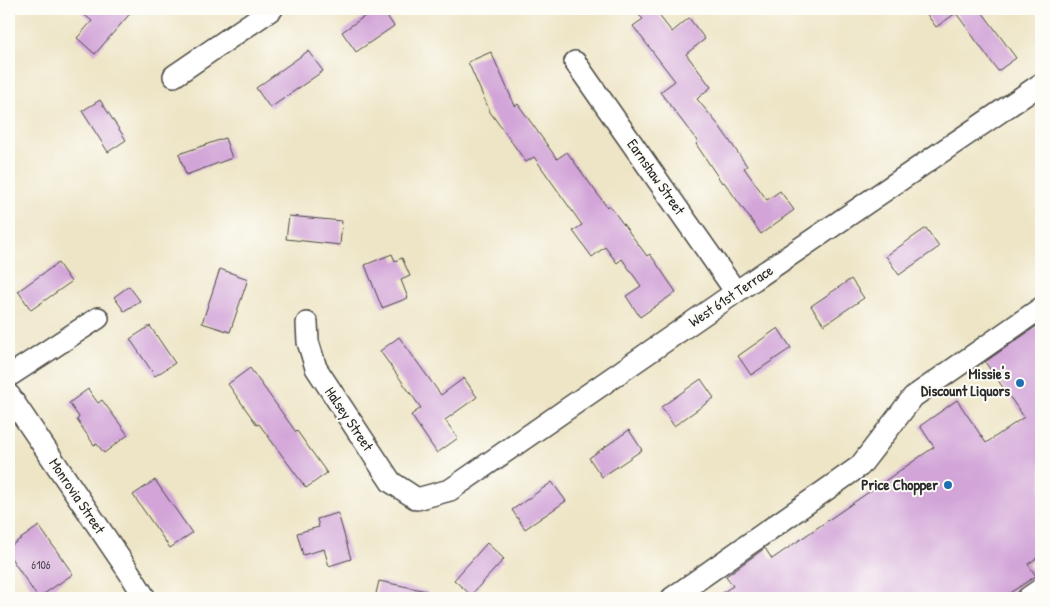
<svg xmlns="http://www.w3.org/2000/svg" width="1050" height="607" font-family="'Patrick Hand',sans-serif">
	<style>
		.building { fill: #d2a4d8 }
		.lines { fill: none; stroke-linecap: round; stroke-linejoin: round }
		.minor-casing { stroke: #484742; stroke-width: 24 }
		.minor { stroke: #fff; stroke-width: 21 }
		.poi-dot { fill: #1f6fb2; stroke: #fdfcf7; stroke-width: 2 }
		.labels { text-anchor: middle; stroke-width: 4; stroke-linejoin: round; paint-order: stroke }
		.number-label { font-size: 12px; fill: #554956 }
		.street-label { font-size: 15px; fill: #2b2b2b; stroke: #fdfcf7 }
		.poi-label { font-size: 15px; font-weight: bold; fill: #2b2b2b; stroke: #fdfcf7; text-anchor: end }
	</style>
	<rect width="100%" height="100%" fill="#fdfcf7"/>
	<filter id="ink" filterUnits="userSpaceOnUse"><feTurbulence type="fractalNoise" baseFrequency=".02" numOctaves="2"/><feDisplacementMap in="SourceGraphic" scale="10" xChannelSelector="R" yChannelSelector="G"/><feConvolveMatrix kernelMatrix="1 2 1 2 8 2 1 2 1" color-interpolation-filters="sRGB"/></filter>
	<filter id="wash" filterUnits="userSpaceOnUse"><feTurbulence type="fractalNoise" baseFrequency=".0096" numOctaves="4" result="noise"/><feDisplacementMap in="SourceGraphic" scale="20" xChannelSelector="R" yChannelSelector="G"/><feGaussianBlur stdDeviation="1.12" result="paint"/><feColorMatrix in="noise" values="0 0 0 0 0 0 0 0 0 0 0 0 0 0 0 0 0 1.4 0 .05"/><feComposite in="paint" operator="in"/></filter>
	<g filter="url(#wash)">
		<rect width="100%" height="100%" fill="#eee5c6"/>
		<g id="blocks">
			<!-- building -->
			<path class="building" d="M 77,9 L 134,9 L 95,54 L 77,38 L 92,21 Z
				M 375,9 L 382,9 L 394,26 L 356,52 L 342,32 Z
				M 633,9 L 654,9 L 672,32 L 689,18 L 705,39 L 686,54 L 711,87 L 697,99 L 720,127 L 747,166 L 744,168 L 767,200 L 780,191 L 794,210 L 761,234 L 724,182 L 722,183 L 696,144 L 698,142 L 660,92 L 675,81 L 633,26 L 643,19 Z
				M 923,9 L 980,9 L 1016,58 L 998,71 L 956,13 L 936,27 Z
				M 308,51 L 323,71 L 270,108 L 256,88 Z
				M 491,52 L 515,106 L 518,104 L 557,159 L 567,152 L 607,207 L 609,205 L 647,256 L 650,254 L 676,292 L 640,317 L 626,296 L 641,286 L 622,259 L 617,263 L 605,247 L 592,257 L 573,231 L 582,225 L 534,157 L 526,162 L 490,112 L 468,62 Z
				M 100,100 L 126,140 L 108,152 L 82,111 Z
				M 225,138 L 232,158 L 186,175 L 179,154 Z
				M 289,216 L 342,221 L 340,245 L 286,239 Z
				M 926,228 L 939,247 L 899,275 L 886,256 Z
				M 392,254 L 395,261 L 402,258 L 410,276 L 401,280 L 408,298 L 382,308 L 365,265 Z
				M 58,263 L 71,282 L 31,310 L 18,291 Z
				M 220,269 L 248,279 L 230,332 L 202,323 Z
				M 851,279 L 864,298 L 824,325 L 811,306 Z
				M 129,286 L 140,301 L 124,311 L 114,297 Z
				M 1041,323 L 1041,555 L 1028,564 L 1036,576 L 1002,598 L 714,598 L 733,586 L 726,576 L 765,548 L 772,559 L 934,447 L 920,426 L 957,400 L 986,443 L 1024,417 L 985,362 Z
				M 150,326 L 175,363 L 155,376 L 130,339 Z
				M 778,328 L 791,348 L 751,375 L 738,356 Z
				M 399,337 L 441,395 L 464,378 L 477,397 L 445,420 L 458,438 L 437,453 L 411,415 L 421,408 L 380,351 Z
				M 250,368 L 296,432 L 297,431 L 327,473 L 306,488 L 259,424 L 257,425 L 228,384 Z
				M 701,379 L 714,398 L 674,426 L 661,407 Z
				M 88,389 L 98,403 L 102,400 L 128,435 L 104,453 L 97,444 L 94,445 L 77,420 L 79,417 L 69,403 Z
				M 629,430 L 642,450 L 602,477 L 589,458 Z
				M 155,480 L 192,533 L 170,548 L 133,495 Z
				M 552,482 L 566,501 L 525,529 L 512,510 Z
				M 338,513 L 351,559 L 329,566 L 324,549 L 303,555 L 297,533 L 319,527 L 317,519 Z
				M 39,526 L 73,574 L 38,598 L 9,555 L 9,547 Z
				M 487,543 L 504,559 L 471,595 L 454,580 Z
				M 379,581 L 427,591 L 426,598 L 375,598 Z"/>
		</g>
	</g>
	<g filter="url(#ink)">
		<use href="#blocks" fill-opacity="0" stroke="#484742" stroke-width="1"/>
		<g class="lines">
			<!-- minor casing -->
			<g class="minor-casing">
				<path id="minor" d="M 575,62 L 736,292
					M 174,76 L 272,9
					M 307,323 L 308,342 L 316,368 L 391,482 L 417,499 L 450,490 L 736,292 L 1041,84
					M 9,376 L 98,318
					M 9,395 L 129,572 L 145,598
					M 672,598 L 860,466 L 913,397 L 1041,308
					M 1028,598 L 1041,589"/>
			</g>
			<!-- minor -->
			<use href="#minor" class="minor"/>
		</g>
	</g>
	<!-- markers -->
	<g class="poi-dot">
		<circle cx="1020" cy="383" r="5"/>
		<circle cx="948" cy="485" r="5"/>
	</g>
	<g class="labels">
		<!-- number labels -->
		<g class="number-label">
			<text x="41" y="569">6106</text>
		</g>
		<!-- street labels -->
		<g class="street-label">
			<text transform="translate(656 177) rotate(55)" y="5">Earnshaw Street</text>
			<text transform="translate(731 296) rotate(-34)" y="5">West 61st Terrace</text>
			<text transform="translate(349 419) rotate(56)" y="5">Halsey Street</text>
			<text transform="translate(77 496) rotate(56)" y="5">Monrovia Street</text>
		</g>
		<!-- poi labels -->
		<g class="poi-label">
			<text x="1010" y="379">Missie's<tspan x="1010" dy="17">Discount Liquors</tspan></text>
			<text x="938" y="490">Price Chopper</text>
		</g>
	</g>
	<!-- margin -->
	<rect width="1050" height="607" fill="none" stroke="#fdfcf7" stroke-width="30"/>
</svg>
